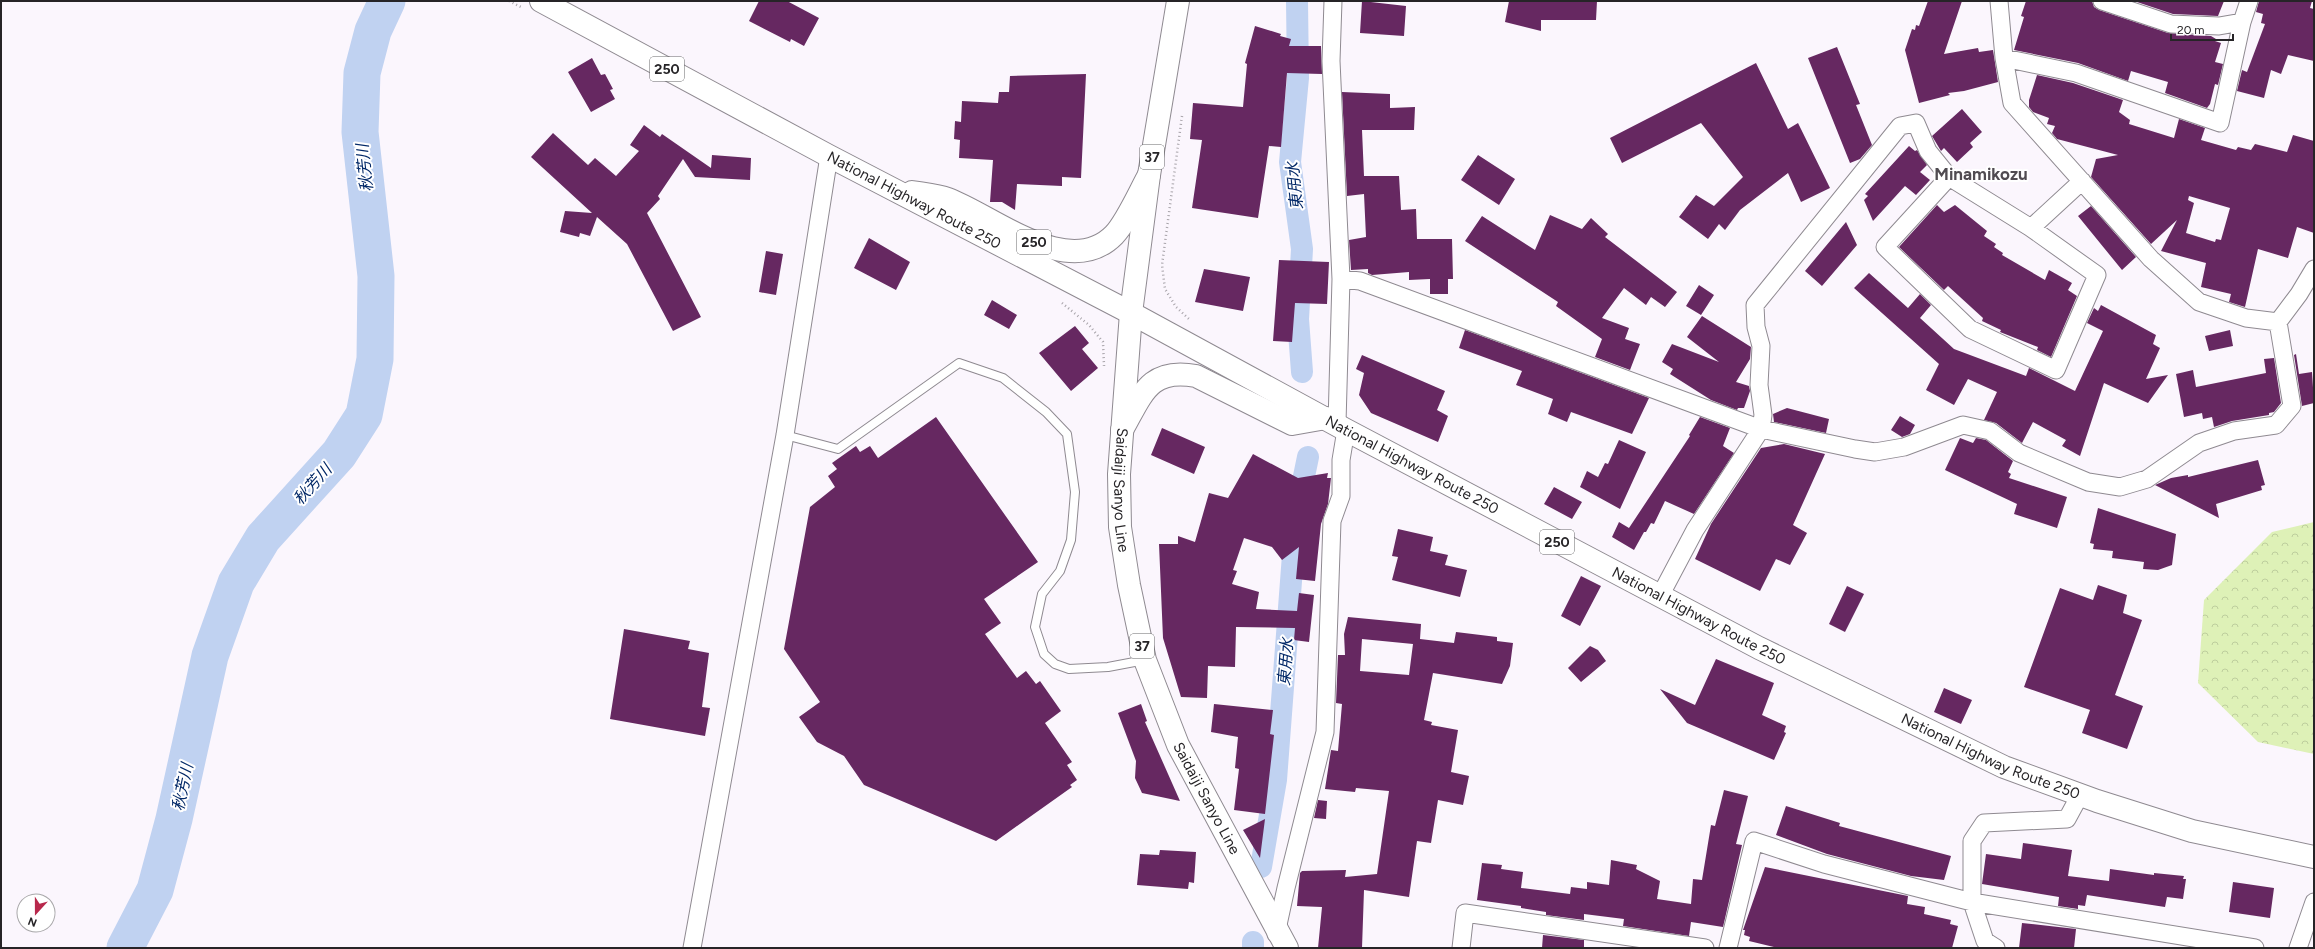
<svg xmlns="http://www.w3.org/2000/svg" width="2315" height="949" font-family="Figtree,'Noto Sans JP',sans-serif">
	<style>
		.forest { fill: url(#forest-crowns) }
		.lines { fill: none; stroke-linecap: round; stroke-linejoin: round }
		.canal { stroke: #c0d2f1; stroke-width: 22 }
		.river { stroke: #c0d2f1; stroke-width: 37 }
		.building { fill: #662861; fill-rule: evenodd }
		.lane-casing { stroke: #8f8a91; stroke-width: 10 }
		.street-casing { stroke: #8f8a91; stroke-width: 19 }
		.primary-casing { stroke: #8f8a91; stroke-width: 24 }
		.highway-casing { stroke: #8f8a91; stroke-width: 24 }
		.path { stroke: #a8a4aa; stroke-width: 2.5; stroke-dasharray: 1 3; stroke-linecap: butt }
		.lane { stroke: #fff; stroke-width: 8 }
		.street { stroke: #fff; stroke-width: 17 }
		.primary { stroke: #fff; stroke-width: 22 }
		.highway { stroke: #fff; stroke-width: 22 }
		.labels { text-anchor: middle; stroke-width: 4; stroke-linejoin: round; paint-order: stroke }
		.shield { fill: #fff; stroke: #676668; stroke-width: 1 }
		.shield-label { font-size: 14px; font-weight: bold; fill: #262427 }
		.street-label { font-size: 15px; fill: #262427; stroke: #fff }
		.water-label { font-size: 16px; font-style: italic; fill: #022867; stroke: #fff }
		.quarter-label { font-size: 17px; font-weight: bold; fill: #504b51; stroke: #fff }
	</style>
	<defs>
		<pattern id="forest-crowns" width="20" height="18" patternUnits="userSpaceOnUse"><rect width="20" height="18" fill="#def1b7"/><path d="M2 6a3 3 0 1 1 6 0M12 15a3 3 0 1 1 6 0" fill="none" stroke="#bece9d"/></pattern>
	</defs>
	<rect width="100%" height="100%" fill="#fbf6fd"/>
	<!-- forest -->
	<path class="forest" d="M 2314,522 L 2314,754 L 2258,742 L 2198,683 L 2204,600 L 2272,532 Z"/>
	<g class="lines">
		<!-- canal -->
		<path class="canal" d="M 1297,1 L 1298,78 L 1290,162 L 1302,249 L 1298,319 L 1302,372
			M 1261,867 L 1276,780 L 1296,515 L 1308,457
			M 1253,948 L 1253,942"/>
		<!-- river -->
		<path class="river" d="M 125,948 L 155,890 L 174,819 L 210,656 L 236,583 L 263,538 L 339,454 L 364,415 L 375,359 L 376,276 L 360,132 L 362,73 L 373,31 L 387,1"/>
	</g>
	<!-- building -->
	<path class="building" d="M 759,1 L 787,1 L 819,18 L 804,46 L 791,39 L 790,42 L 749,21 Z
		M 1362,1 L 1406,6 L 1404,36 L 1360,33 Z
		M 1509,1 L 1597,1 L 1596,20 L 1541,20 L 1541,31 L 1505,22 Z
		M 1928,1 L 1962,1 L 1944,54 L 1978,48 L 1979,52 L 1993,50 L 1998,82 L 1964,91 L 1948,93 L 1950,95 L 1919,103 L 1905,50 L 1912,29 L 1915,30 L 1916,25 L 1919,26 Z
		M 2026,1 L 2092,1 L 2094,7 L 2099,10 L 2168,33 L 2211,36 L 2216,39 L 2215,41 L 2221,43 L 2215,62 L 2223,64 L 2218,85 L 2215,84 L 2210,104 L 2207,108 L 2165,93 L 2168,82 L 2131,71 L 2128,81 L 2078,63 L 2014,50 L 2024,17 L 2021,16 Z
		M 2134,1 L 2224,1 L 2218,16 L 2173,14 Z
		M 2259,1 L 2312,1 L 2310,8 L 2314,9 L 2314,61 L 2288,55 L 2281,74 L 2271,70 L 2264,98 L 2237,91 L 2242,70 L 2247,72 L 2265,24 L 2261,23 L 2263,14 L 2256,12 Z
		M 1255,26 L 1281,34 L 1280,36 L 1291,39 L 1289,46 L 1321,46 L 1322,74 L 1287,73 L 1281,147 L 1269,146 L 1258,218 L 1192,208 L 1202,140 L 1190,139 L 1193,103 L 1243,107 L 1247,64 L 1245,63 Z
		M 1837,47 L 1860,104 L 1856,105 L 1872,145 L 1860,159 L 1850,163 L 1808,58 Z
		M 592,58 L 601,75 L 605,74 L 613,89 L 610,90 L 615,99 L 591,112 L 568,72 Z
		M 1756,63 L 1788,129 L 1798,123 L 1830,188 L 1801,202 L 1788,173 L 1740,210 L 1725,230 L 1719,224 L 1708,239 L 1679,217 L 1696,195 L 1714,206 L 1743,177 L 1701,123 L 1622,163 L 1610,138 Z
		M 1086,74 L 1081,178 L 1062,177 L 1062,186 L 1017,184 L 1015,210 L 1002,202 L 990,202 L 993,160 L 959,158 L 960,140 L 954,139 L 955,121 L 961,122 L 962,101 L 998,103 L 999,92 L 1009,92 L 1010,76 Z
		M 2037,75 L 2073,83 L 2123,100 L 2119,112 L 2130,120 L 2129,124 L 2174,138 L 2179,119 L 2205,128 L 2201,140 L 2236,150 L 2238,147 L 2251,150 L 2255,144 L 2287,152 L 2293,135 L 2314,141 L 2314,233 L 2297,227 L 2288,258 L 2258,249 L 2245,307 L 2229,302 L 2231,294 L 2201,287 L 2206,263 L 2161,251 L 2177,220 L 2151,244 L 2091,177 L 2096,159 L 2118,155 L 2057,139 L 2052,133 L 2055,126 L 2047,124 L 2049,118 L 2033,112 L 2029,107 L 2029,100 ZM 2189,196 L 2230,208 L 2221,240 L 2216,239 L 2215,242 L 2186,233 L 2194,203 L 2188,200 Z
		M 1342,92 L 1390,94 L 1390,108 L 1415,107 L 1414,130 L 1362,130 L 1364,176 L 1399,176 L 1401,210 L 1416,209 L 1417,239 L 1452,239 L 1453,279 L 1448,279 L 1448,294 L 1430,294 L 1430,279 L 1409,280 L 1409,272 L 1372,275 L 1368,273 L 1368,269 L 1351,270 L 1349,240 L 1366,237 L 1364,194 L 1347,196 Z
		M 1962,109 L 1982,132 L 1970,143 L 1973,147 L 1957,162 L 1944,148 L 1941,151 L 1932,136 Z
		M 644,125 L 660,137 L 662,134 L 711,168 L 712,155 L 751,158 L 750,180 L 695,177 L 683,159 L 658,196 L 660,199 L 647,213 L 701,317 L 673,331 L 627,244 L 597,217 L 590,236 L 580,233 L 579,237 L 560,232 L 565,211 L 592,213 L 531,157 L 553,133 L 588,165 L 595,158 L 616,176 L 639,151 L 630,145 Z
		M 1909,146 L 1915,151 L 1917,150 L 1927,165 L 1920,172 L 1930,180 L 1916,195 L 1905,186 L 1873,221 L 1864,200 L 1868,196 L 1865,194 Z
		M 1478,155 L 1515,179 L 1499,205 L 1461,180 Z
		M 1937,205 L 1944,212 L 1955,205 L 1987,231 L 1984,236 L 1996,244 L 1994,247 L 2003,253 L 2002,255 L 2045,280 L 2049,270 L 2072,283 L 2068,290 L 2077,296 L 2051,357 L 2037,350 L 2038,347 L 2000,332 L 2001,330 L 1982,321 L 1983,318 L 1948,286 L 1944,290 L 1899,247 Z
		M 2091,206 L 2136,257 L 2122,270 L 2078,216 Z
		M 1550,215 L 1582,229 L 1591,218 L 1608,234 L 1605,237 L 1677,292 L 1665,307 L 1651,297 L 1646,305 L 1624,288 L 1602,318 L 1629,328 L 1625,339 L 1640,344 L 1630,370 L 1595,357 L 1602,339 L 1556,306 L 1558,302 L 1465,241 L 1482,216 L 1535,250 Z
		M 1846,222 L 1857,245 L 1822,286 L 1805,271 Z
		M 869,238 L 910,262 L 896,290 L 854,268 Z
		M 766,251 L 783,254 L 776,295 L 759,292 Z
		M 1279,260 L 1329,262 L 1327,304 L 1295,303 L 1292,342 L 1273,341 Z
		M 1204,269 L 1250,277 L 1243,311 L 1195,302 Z
		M 1869,273 L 1908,308 L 1920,294 L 1931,305 L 1920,318 L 1954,349 L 2026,376 L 2029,368 L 2075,391 L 2103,331 L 2087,323 L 2094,308 L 2098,311 L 2101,305 L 2156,335 L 2153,344 L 2160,348 L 2146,379 L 2168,375 L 2148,403 L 2104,383 L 2080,456 L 2062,446 L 2066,440 L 2033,422 L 2022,443 L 1996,423 L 1984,420 L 1997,392 L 1968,379 L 1954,405 L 1926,390 L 1939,364 L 1854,288 Z
		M 1699,285 L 1714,295 L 1701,315 L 1686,306 Z
		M 992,300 L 1017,315 L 1009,329 L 984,315 Z
		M 1702,316 L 1751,347 L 1750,359 L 1736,382 L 1749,386 L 1750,391 L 1744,408 L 1738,408 L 1737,410 L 1711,400 L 1670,374 L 1673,369 L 1662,362 L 1672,344 L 1719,362 L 1687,337 Z
		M 1075,326 L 1089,343 L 1082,349 L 1098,368 L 1071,391 L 1039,353 Z
		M 1465,330 L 1649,398 L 1632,434 L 1571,412 L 1567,422 L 1548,414 L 1553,399 L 1516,385 L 1522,371 L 1459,348 Z
		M 2230,330 L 2233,346 L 2209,351 L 2205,336 Z
		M 2296,354 L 2299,374 L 2312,372 L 2314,403 L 2302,406 L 2294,355 Z
		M 1362,355 L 1445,391 L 1437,410 L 1448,416 L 1438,442 L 1371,413 L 1359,395 L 1364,373 L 1356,369 Z
		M 2274,358 L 2281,403 L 2274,412 L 2269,413 L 2269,415 L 2232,421 L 2214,427 L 2212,417 L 2203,419 L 2202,413 L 2184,417 L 2176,374 L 2193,370 L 2196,387 L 2266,373 L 2264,359 Z
		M 1787,408 L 1829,419 L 1826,433 L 1774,422 L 1773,414 Z
		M 1900,416 L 1915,425 L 1910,434 L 1902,437 L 1891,430 Z
		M 936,417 L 1038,562 L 984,599 L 1001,623 L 985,634 L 1017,678 L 1026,671 L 1036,684 L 1040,681 L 1061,711 L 1045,723 L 1072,762 L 1067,765 L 1077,780 L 1070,785 L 1072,787 L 996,841 L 864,785 L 844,756 L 817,742 L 799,717 L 820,702 L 784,649 L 810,507 L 835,487 L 828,476 L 837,469 L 832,463 L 856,446 L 860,452 L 870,446 L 878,458 Z
		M 1700,417 L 1730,428 L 1723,446 L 1734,453 L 1694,514 L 1665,501 L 1654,524 L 1651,523 L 1646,532 L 1644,532 L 1634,550 L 1612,537 L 1619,522 L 1629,528 L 1690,436 L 1689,435 Z
		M 1162,428 L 1205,447 L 1194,474 L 1151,455 Z
		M 1960,438 L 1973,443 L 1976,438 L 1986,440 L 2013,461 L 2008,472 L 2011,474 L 2009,478 L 2067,497 L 2057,528 L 2014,514 L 2017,504 L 1945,470 Z
		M 1619,440 L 1646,452 L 1620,509 L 1580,487 L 1587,471 L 1598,477 L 1605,463 L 1608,464 Z
		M 1784,444 L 1825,454 L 1793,525 L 1807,533 L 1790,565 L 1776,559 L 1760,591 L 1695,559 L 1711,524 L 1761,448 Z
		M 1253,454 L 1298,478 L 1328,473 L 1327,478 L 1331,478 L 1328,504 L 1321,524 L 1315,581 L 1296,579 L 1299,547 L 1282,560 L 1272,547 L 1244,538 L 1233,570 L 1237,571 L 1232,584 L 1259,592 L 1256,609 L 1297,611 L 1299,593 L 1314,595 L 1309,642 L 1294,640 L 1295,628 L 1236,627 L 1235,667 L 1208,666 L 1207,698 L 1181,697 L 1163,638 L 1159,544 L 1178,544 L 1178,536 L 1195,542 L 1209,493 L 1228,498 Z
		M 2258,460 L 2265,485 L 2261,486 L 2262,490 L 2216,504 L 2219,518 L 2155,485 L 2171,478 L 2188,475 L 2188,477 Z
		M 1554,487 L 1582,502 L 1572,519 L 1544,504 Z
		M 2098,508 L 2176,534 L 2172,565 L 2158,570 L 2143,569 L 2144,562 L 2112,558 L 2113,551 L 2093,549 L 2094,544 L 2090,543 Z
		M 1398,529 L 1433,537 L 1430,551 L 1448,555 L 1445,565 L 1467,570 L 1460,597 L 1392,580 L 1398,557 L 1392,556 Z
		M 1581,576 L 1601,586 L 1580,626 L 1561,616 Z
		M 2098,585 L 2127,595 L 2123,613 L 2142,620 L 2115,695 L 2143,706 L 2127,749 L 2082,733 L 2090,710 L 2024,687 L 2060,588 L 2093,600 Z
		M 1847,586 L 1864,594 L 1845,632 L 1829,624 Z
		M 1348,617 L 1421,624 L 1420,639 L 1454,643 L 1456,632 L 1497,637 L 1497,641 L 1513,643 L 1510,666 L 1502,684 L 1433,673 L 1424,720 L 1432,722 L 1431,725 L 1458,730 L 1451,772 L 1469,776 L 1463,805 L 1438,800 L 1431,843 L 1417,841 L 1409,897 L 1364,890 L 1362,948 L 1318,948 L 1322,907 L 1297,906 L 1300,873 L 1302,871 L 1346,870 L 1345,877 L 1377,874 L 1389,791 L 1356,788 L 1355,792 L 1325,789 L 1331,750 L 1338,751 L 1342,704 L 1336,703 L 1338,655 L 1345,655 L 1344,634 ZM 1362,639 L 1413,644 L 1409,675 L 1360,671 Z
		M 624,629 L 690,641 L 688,649 L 709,653 L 702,707 L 710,708 L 705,736 L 610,719 Z
		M 1590,646 L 1598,650 L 1606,661 L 1581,682 L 1568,668 Z
		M 1716,659 L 1774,683 L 1762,715 L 1786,726 L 1784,732 L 1786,733 L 1774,760 L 1687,723 L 1660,689 L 1695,705 Z
		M 1944,688 L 1972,700 L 1961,724 L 1934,712 Z
		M 1141,704 L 1147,721 L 1145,722 L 1180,801 L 1142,793 L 1135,778 L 1136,761 L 1118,713 Z
		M 1214,704 L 1273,710 L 1270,734 L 1274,735 L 1265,814 L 1234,810 L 1239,769 L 1235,768 L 1238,737 L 1211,732 Z
		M 1724,790 L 1748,796 L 1736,844 L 1742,845 L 1723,927 L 1691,922 L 1689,936 L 1623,926 L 1624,919 L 1584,914 L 1584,920 L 1546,915 L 1546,912 L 1521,908 L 1521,906 L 1477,900 L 1482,863 L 1502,865 L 1501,869 L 1523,872 L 1521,888 L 1570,894 L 1571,887 L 1587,889 L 1587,882 L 1609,885 L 1611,860 L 1637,865 L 1636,869 L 1660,881 L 1657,899 L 1691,904 L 1693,879 L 1702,880 L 1711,825 L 1715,826 Z
		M 1318,800 L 1327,801 L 1326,819 L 1314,818 Z
		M 1786,806 L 1840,823 L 1839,826 L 1951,856 L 1944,880 L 1911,876 L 1827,854 L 1776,835 Z
		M 1265,819 L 1260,858 L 1243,830 Z
		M 2023,843 L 2072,850 L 2068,876 L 2109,881 L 2110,869 L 2154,875 L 2154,873 L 2184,876 L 2183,879 L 2186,879 L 2183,899 L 2167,897 L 2165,907 L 2087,895 L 2085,906 L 2078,905 L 2078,909 L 2058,906 L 2059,897 L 1982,884 L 1986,854 L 2021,859 Z
		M 1160,850 L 1196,852 L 1194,883 L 1189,882 L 1188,889 L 1137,885 L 1140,854 L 1159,855 Z
		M 1765,867 L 1908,896 L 1907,904 L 1925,907 L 1924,914 L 1951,920 L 1950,924 L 1958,926 L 1952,948 L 1778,948 L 1749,941 L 1750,937 L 1744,935 L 1745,930 L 1743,930 Z
		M 2233,882 L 2274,888 L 2270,918 L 2229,912 Z
		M 2022,923 L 2076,929 L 2074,948 L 2019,948 Z
		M 1543,935 L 1584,940 L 1584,948 L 1542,948 Z"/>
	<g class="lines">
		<!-- lane casing -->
		<g class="lane-casing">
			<path id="lane" d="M 785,435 L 838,449 L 959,363 L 1003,378 L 1046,412 L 1067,434 L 1075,492 L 1071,540 L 1060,571 L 1042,594 L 1035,627 L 1044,654 L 1055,664 L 1069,669 L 1108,667 L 1145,660"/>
		</g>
		<!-- street casing -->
		<g class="street-casing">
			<path id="street" d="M 1333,1 L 1331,61 L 1341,279 L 1337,423
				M 1999,1 L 2004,58 L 2012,103 L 2151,259 L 2199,302 L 2246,318 L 2278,322
				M 2102,1 L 2171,24 L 2219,26 L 2242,22
				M 2004,58 L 2076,73 L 2220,123 L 2242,22 L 2249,1
				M 1949,177 L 2031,228 L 2097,275 L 2056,370 L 1970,329 L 1885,247 Z
				M 2031,228 L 2082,181
				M 1341,279 L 1360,281 L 1761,429 L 1855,449 L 1875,452 L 1904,447 L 1963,425 L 1990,431 L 2019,453 L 2088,482 L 2120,487 L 2147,479 L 2199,443 L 2234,431 L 2276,425 L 2292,406 L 2278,322 L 2299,294 L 2314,269
				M 1660,596 L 1695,530 L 1761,429 L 1763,415 L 1759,385 L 1761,346 L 1756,327 L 1755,305 L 1900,126 L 1916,123 L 1928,151 L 1949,177
				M 1276,934 L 1286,888 L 1325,732 L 1332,521 L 1341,496 L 1341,460 L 1346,430
				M 692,948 L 785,435 L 829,156
				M 1461,948 L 1465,913 L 1705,948
				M 1728,948 L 1754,841 L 1824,864 L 1972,902 L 2255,948
				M 1996,948 L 1985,941 L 1972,902 L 1972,841 L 1984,823 L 2067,819 L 2080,795
				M 2298,948 L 2314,902"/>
		</g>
		<!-- primary casing -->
		<g class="primary-casing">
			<g id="primary">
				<path id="s1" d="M 1178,1 L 1149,175 L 1131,313 L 1119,474 L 1120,527 L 1129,585 L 1145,660 L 1178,745 L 1287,948"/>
			</g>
		</g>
		<!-- highway casing -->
		<g class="highway-casing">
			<g id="highway">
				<path id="s2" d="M 541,1 L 829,156 L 1131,313 L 1346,430 L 1759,648 L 2004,767 L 2097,801 L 2192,831 L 2314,857"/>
				<path d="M 912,192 C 924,194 937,195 948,199 C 993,216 1069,281 1114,235 C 1126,223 1140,191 1149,175"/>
				<path d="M 1122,430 C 1142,395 1149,367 1196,376 L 1292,424 L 1326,418"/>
			</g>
		</g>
		<!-- path -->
		<path class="path" d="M 509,1 L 521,7
			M 1182,116 L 1162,265 L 1165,289 L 1176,307 L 1189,319
			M 1062,303 L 1089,325 L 1103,342 L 1104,366"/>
		<!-- lane -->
		<use href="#lane" class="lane"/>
		<!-- street -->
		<use href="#street" class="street"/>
		<!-- primary -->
		<use href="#primary" class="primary"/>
		<!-- highway -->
		<use href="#highway" class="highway"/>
	</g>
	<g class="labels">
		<!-- shield labels -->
		<g class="shield">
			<rect x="650" y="57" width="34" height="24" rx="3"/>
			<rect x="1140" y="145" width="24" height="24" rx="3"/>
			<rect x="1017" y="230" width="34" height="24" rx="3"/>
			<rect x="1540" y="530" width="34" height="24" rx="3"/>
			<rect x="1130" y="634" width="24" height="24" rx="3"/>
		</g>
		<g class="shield-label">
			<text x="667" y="74">250</text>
			<text x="1152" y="162">37</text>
			<text x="1034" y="247">250</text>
			<text x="1557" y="547">250</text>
			<text x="1142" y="651">37</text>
		</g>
		<!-- street labels -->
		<g class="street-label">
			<text dy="5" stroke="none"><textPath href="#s2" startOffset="423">National Highway Route 250</textPath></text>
			<text dy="5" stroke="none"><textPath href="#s2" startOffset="987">National Highway Route 250</textPath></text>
			<text dy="5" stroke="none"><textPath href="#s1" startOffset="493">Saidaiji Sanyo Line</textPath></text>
			<text dy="5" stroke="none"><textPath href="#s2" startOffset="1311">National Highway Route 250</textPath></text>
			<text dy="5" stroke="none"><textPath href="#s2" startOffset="1635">National Highway Route 250</textPath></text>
			<text dy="5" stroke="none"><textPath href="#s1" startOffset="817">Saidaiji Sanyo Line</textPath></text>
		</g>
		<!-- water labels -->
		<g class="water-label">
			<text transform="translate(364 168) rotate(-96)" y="6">秋芳川</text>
			<text transform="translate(1294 186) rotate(-96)" y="6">東用水</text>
			<text transform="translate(312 484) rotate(-48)" y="6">秋芳川</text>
			<text transform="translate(1285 662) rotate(-86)" y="6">東用水</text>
			<text transform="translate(182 787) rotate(-78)" y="6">秋芳川</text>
		</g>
		<!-- quarter labels -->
		<g class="quarter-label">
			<text x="1981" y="180">Minamikozu</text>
		</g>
	</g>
	<!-- border -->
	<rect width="2315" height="949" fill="none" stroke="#262427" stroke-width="4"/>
	<!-- north arrow -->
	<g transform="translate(36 913) rotate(201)"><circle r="19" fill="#ffffff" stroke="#a8a7a9"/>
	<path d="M0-3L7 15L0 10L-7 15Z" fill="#b8284c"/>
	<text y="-6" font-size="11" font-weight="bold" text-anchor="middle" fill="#262427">N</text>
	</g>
	<!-- scale -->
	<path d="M2171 34v6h62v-6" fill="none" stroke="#262427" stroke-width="2"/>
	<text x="2177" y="34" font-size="12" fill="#262427" stroke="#ffffff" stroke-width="3" paint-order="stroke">20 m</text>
</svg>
